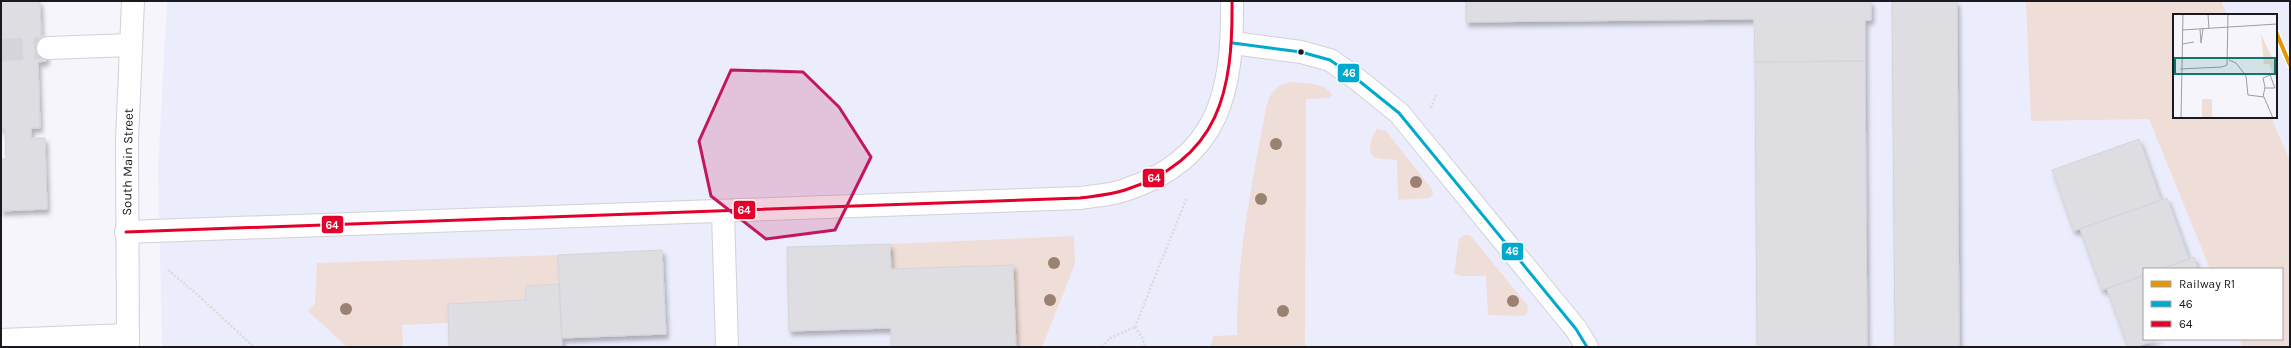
<svg xmlns="http://www.w3.org/2000/svg" width="2291" height="348" font-family="Karla,sans-serif">
	<style>
		.built { fill: #ecedfc; fill-rule: evenodd }
		.green { fill: #efded7 }
		.building { fill: #dddde2; stroke: #d4d5da; filter: url(#shadow) }
		.lines { fill: none; stroke-linecap: round; stroke-linejoin: round }
		.minor-tunnel { stroke: #d4d4da; stroke-width: 22; stroke-dasharray: 22 11; stroke-linecap: butt }
		.minor-casing { stroke: #d1d1d7; stroke-width: 24 }
		.major-casing { stroke: #d1d1d7; stroke-width: 24 }
		.path { stroke: #dbdbdc; stroke-width: 2.5; stroke-dasharray: 2 2; stroke-linecap: butt }
		.minor { stroke: #fefefe; stroke-width: 22 }
		.major { stroke: #fefefe; stroke-width: 22 }
		.bus-1-casing { stroke: #fff; stroke-width: 6 }
		.bus-2-casing { stroke: #fff; stroke-width: 6 }
		.bus-1 { stroke: #00a9ce; stroke-width: 3 }
		.bus-2 { stroke: #e4002b; stroke-width: 3 }
		.rail-1-casing { stroke: #fff; stroke-width: 7 }
		.rail-1 { stroke: #e19803; stroke-width: 4 }
		.tree { fill: #998271 }
		.marked { fill: #c2185b; fill-opacity: 0.2; stroke: #c2185b; stroke-width: 3; stroke-linejoin: round }
		.bus-dot { fill: #19191f; stroke: #fff; stroke-width: 1.5 }
		.labels { text-anchor: middle; stroke-width: 4; stroke-linejoin: round; paint-order: stroke }
		.street-label { font-size: 13px; fill: #19191f; stroke: #fff }
		.inset-road { fill: none; stroke: #9d9da3; stroke-width: 1 }
		.view { fill: #0f766e; fill-opacity: 0.15; stroke: #0f766e; stroke-width: 2 }
		.inset-edge { fill: none; stroke: #19191f; stroke-width: 2 }
		.line-badge { stroke: #fff; stroke-width: 1.5 }
		.badge-label { font-size: 11px; text-anchor: middle; font-weight: bold; fill: #fff }
	</style>
	<defs>
		<filter id="shadow"><feDropShadow dx="2.5" dy="4.5" stdDeviation="2" flood-color="#0004"/></filter>
	</defs>
	<rect width="100%" height="100%" fill="#f5f5fb"/>
	<!-- built -->
	<path class="built" d="M 167,1 L 2290,1 L 2290,347 L 162,347 L 158,168 ZM 2174,15 L 2276,15 L 2276,117 L 2174,117 ZM 2144,269 L 2282,269 L 2282,339 L 2144,339 Z"/>
	<!-- green -->
	<path class="green" d="M 2026,1 L 2221,1 L 2227,15 L 2174,15 L 2174,117 L 2271,117 L 2290,161 L 2290,347 L 2243,347 L 2240,339 L 2282,339 L 2282,269 L 2210,269 L 2149,119 L 2031,121 Z
		M 1292,82 C 1302,83 1328,83 1332,95 L 1329,98 L 1306,99 L 1305,347 L 1210,347 L 1214,336 L 1237,335 C 1236,258 1252,184 1266,108 C 1270,93 1275,85 1292,82 Z
		M 1377,129 L 1386,131 L 1432,189 L 1433,194 L 1430,198 L 1398,200 L 1397,160 C 1391,159 1383,160 1377,158 C 1364,154 1372,136 1377,129 Z
		M 1464,235 L 1470,235 L 1528,306 L 1527,313 L 1524,316 L 1488,315 L 1486,276 L 1460,276 L 1454,273 L 1459,239 Z
		M 1074,236 L 1075,264 L 1042,347 L 1016,347 L 1013,265 L 891,269 L 890,244 Z
		M 558,255 L 559,284 L 526,286 L 526,300 L 448,304 L 448,323 L 402,325 L 403,347 L 347,347 L 308,311 L 315,303 L 317,263 Z"/>
	<!-- building -->
	<path class="building" d="M 1,1 L 40,1 L 41,36 L 46,36 L 46,61 L 38,62 L 40,128 L 31,128 L 31,138 L 45,138 L 47,209 L 1,211 L 1,159 L 6,159 L 5,129 L 1,129 Z
		M 1466,1 L 1871,1 L 1871,20 L 1865,20 L 1865,61 L 1755,62 L 1754,19 L 1466,22 Z
		M 1892,1 L 1957,1 L 1959,347 L 1895,347 Z
		M 1865,61 L 1867,347 L 1757,347 L 1755,62 Z
		M 2139,139 L 2161,200 L 2074,231 L 2052,170 Z
		M 2167,198 L 2189,259 L 2161,269 L 2144,269 L 2144,275 L 2102,290 L 2080,229 Z
		M 890,244 L 891,269 L 1013,265 L 1016,347 L 891,347 L 891,328 L 789,331 L 787,247 Z
		M 662,250 L 666,334 L 562,338 L 558,255 Z
		M 2194,257 L 2198,269 L 2161,269 L 2189,259 Z
		M 2144,275 L 2144,339 L 2159,339 L 2136,347 L 2128,347 L 2107,289 Z
		M 559,284 L 562,347 L 449,347 L 448,304 L 526,300 L 526,286 Z"/>
	<g class="lines">
		<!-- minor-tunnel -->
		<path class="minor-tunnel" d="M 1,50 L 48,48"/>
		<!-- minor casing -->
		<g class="minor-casing">
			<path id="minor" d="M 1233,43 L 1301,52 L 1330,60 L 1353,76 L 1399,113 L 1576,329 L 1587,347
				M 48,48 L 131,45
				M 723,212 L 727,347
				M 126,232 L 1080,198 C 1094,196 1111,195 1125,190 C 1220,159 1233,91 1232,1
				M 1,340 L 128,335"/>
		</g>
		<!-- major casing -->
		<g class="major-casing">
			<path id="major" d="M 128,347 L 127,140 L 133,1"/>
		</g>
		<!-- path -->
		<path class="path" d="M 1431,108 L 1436,94
			M 168,270 L 198,295 L 254,347
			M 1135,327 L 1187,197
			M 1135,327 L 1142,337 L 1145,347
			M 1102,347 L 1110,338 L 1135,327"/>
		<!-- minor -->
		<use href="#minor" class="minor"/>
		<!-- major -->
		<use href="#major" class="major"/>
		<!-- bus-1 casing -->
		<g class="bus-1-casing">
			<path id="bus-1" d="M 1233,43 L 1301,52 L 1330,60 L 1353,76 L 1399,113 L 1576,329 L 1587,347"/>
		</g>
		<!-- bus-2 casing -->
		<g class="bus-2-casing">
			<path id="bus-2" d="M 126,232 L 1080,198 C 1094,196 1111,195 1125,190 C 1220,159 1233,91 1232,1"/>
		</g>
		<!-- bus-1 -->
		<use href="#bus-1" class="bus-1"/>
		<!-- bus-2 -->
		<use href="#bus-2" class="bus-2"/>
		<!-- rail-1 casing -->
		<g class="rail-1-casing">
			<path id="rail-1" d="M 2276,32 L 2290,65"/>
		</g>
		<!-- rail-1 -->
		<use href="#rail-1" class="rail-1"/>
	</g>
	<!-- trees -->
	<g class="tree">
		<circle cx="1276" cy="144" r="6"/>
		<circle cx="1416" cy="182" r="6"/>
		<circle cx="1261" cy="199" r="6"/>
		<circle cx="1054" cy="263" r="6"/>
		<circle cx="1050" cy="300" r="6"/>
		<circle cx="1513" cy="301" r="6"/>
		<circle cx="346" cy="309" r="6"/>
		<circle cx="1283" cy="311" r="6"/>
	</g>
	<!-- marked area -->
	<path class="marked" d="M 731,70 L 803,72 L 839,107 L 871,157 L 835,230 L 766,239 L 711,196 L 699,141 Z"/>
	<!-- markers -->
	<circle class="bus-dot" cx="1301" cy="52" r="3.5"/>
	<g class="labels">
		<!-- street labels -->
		<g class="street-label">
			<text transform="translate(127 162) rotate(-89)" y="5">South Main Street</text>
		</g>
	</g>
	<!-- overview -->
	<g transform="translate(2173 14)">
		<rect width="104" height="104" fill="#f5f5fb"/>
		<path d="M 88,20 L 104,55 L 104,68 L 96,50 L 91,50 ZM 29,85 L 39,85 L 39,104 L 29,104 Z" fill="#efded7"/>
		<path class="inset-road" d="M 35,0 L 36,15M 27,15 L 28,29 L 30,15M 9,16 L 104,10M 9,30 L 21,28M 56,46 L 63,49 L 73,62 L 75,81 L 91,83 L 100,104M 7,55 L 49,53 L 54,51 L 55,0M 90,83 L 92,73 L 90,64 L 97,61 L 102,74 L 92,74M 8,104 L 10,0"/>
		<path class="view" d="M 2,44 L 102,44 L 102,60 L 2,60 Z"/>
		<rect width="104" height="104" class="inset-edge"/>
	</g>
	<g class="line-badge">
		<rect x="1337" y="63" width="23" height="20" rx="4" fill="#00a9ce"/>
		<rect x="1142" y="168" width="23" height="20" rx="4" fill="#e4002b"/>
		<rect x="733" y="200" width="23" height="20" rx="4" fill="#e4002b"/>
		<rect x="321" y="215" width="23" height="19" rx="4" fill="#e4002b"/>
		<rect x="1501" y="242" width="23" height="19" rx="4" fill="#00a9ce"/>
	</g>
	<g class="badge-label">
		<text x="1349" y="77">46</text>
		<text x="1154" y="182">64</text>
		<text x="744" y="214">64</text>
		<text x="332" y="229">64</text>
		<text x="1512" y="255">46</text>
	</g>
	<!-- border -->
	<rect width="2291" height="348" fill="none" stroke="#19191f" stroke-width="4"/>
	<!-- legend -->
	<rect x="2143" y="268" width="140" height="72" fill="#ffffff" stroke="#a3a3a5"/>
	<rect x="2151" y="281" width="20" height="6" fill="#e19803" stroke="#a3a3a5"/>
	<text x="2179" y="288" font-size="12" fill="#19191f">Railway R1</text>
	<rect x="2151" y="301" width="20" height="6" fill="#00a9ce" stroke="#a3a3a5"/>
	<text x="2179" y="308" font-size="12" fill="#19191f">46</text>
	<rect x="2151" y="321" width="20" height="6" fill="#e4002b" stroke="#a3a3a5"/>
	<text x="2179" y="328" font-size="12" fill="#19191f">64</text>
</svg>
